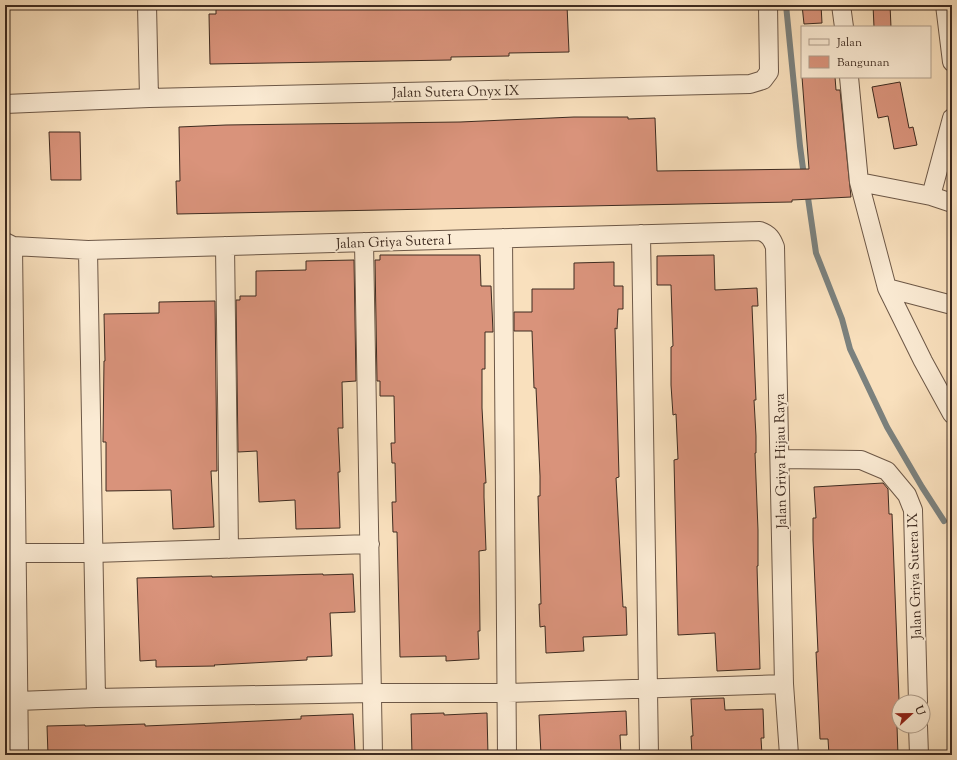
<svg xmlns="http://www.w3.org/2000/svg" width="957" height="760" font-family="'Sorts Mill Goudy',serif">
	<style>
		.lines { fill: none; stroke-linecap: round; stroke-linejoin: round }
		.stream { stroke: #7b817e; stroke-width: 6 }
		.building { fill: #d9937b; stroke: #3e2b20 }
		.street-casing { stroke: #6d5847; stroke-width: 20 }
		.street { stroke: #fbebd4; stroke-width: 18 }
		.labels { text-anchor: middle; stroke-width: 4; stroke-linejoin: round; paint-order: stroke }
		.street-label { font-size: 14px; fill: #3e2b20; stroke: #fbebd4 }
	</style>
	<rect width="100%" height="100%" fill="#f9e0bd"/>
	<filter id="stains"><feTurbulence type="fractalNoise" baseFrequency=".005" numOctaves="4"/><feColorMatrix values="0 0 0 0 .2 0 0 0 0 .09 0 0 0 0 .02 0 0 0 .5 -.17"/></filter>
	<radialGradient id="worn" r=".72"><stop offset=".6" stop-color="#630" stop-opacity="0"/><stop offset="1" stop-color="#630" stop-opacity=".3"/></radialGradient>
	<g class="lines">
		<!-- stream -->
		<path class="stream" d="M 786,5 L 800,146 L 804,176
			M 807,191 L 816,253 L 842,319 L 850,349 L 887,427 L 922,487 L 944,521"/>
	</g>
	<!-- building -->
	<path class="building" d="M 216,5 L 567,5 L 569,52 L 509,53 L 509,56 L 451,57 L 451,60 L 210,64 L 209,14 L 216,14 Z
		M 802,5 L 821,5 L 822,23 L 804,24 Z
		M 873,5 L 890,5 L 891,27 L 874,27 Z
		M 802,77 L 835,77 L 836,90 L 840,90 L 851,197 L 792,200 L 792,202 L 177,214 L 176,181 L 180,181 L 179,127 L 226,125 L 460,122 L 574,117 L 628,117 L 628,119 L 655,118 L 657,171 L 809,169 Z
		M 900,82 L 909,128 L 913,127 L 917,145 L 894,149 L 888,116 L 878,118 L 872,87 Z
		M 49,132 L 80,132 L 81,180 L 51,180 Z
		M 380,255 L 480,255 L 481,286 L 491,286 L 493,332 L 485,332 L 485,369 L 482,369 L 482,408 L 486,483 L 484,483 L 484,497 L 486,550 L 479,551 L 480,631 L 478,631 L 479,659 L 446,661 L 446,656 L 400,657 L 397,532 L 393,532 L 392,502 L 396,502 L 395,463 L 392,463 L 391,443 L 395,443 L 394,396 L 380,396 L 380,381 L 377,381 L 375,260 L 380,260 Z
		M 714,255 L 715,290 L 757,288 L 758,306 L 752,306 L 756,400 L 754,400 L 756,436 L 756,453 L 755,453 L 758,530 L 758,566 L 757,566 L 760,669 L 717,671 L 715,633 L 678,635 L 674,460 L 678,459 L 676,414 L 673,415 L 671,385 L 671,347 L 673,346 L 671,285 L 657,285 L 657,256 Z
		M 354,260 L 356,381 L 342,382 L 343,428 L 338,428 L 340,472 L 338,472 L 340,528 L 296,529 L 295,500 L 259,502 L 257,451 L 238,452 L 236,300 L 240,300 L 240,296 L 256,296 L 256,271 L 306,270 L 306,261 Z
		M 614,262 L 614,286 L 623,286 L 623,309 L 618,309 L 617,329 L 615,328 L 619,477 L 616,478 L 623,607 L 626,607 L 627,635 L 583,637 L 584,651 L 546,653 L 545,626 L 540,627 L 539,604 L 541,604 L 538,496 L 540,496 L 540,476 L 536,388 L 534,388 L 532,331 L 514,331 L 514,312 L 532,312 L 532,289 L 574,289 L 574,263 Z
		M 215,301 L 217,471 L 211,471 L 214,527 L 173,529 L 171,490 L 106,491 L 106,442 L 103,442 L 104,361 L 105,361 L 104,314 L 159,313 L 159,302 Z
		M 883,483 L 888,489 L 889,514 L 892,514 L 900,726 L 897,726 L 898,755 L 829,755 L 828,739 L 820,739 L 816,652 L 818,652 L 813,540 L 813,518 L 816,518 L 814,487 Z
		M 323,574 L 323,575 L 353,574 L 355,612 L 330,613 L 332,656 L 307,657 L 307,660 L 214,665 L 215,666 L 156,667 L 156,660 L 140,661 L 137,578 L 212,576 L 212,577 Z
		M 724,698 L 725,710 L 763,709 L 764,738 L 761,738 L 762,755 L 692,755 L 691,736 L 693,736 L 691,699 Z
		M 626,711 L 627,735 L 620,735 L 621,755 L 541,755 L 539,715 Z
		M 444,713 L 444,715 L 487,713 L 488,755 L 412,755 L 411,714 Z
		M 353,714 L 355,751 L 300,754 L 300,755 L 48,755 L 47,726 L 85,725 L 85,726 L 145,724 L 145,726 L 193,724 L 301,719 L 301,716 Z"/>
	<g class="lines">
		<!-- street casing -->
		<g class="street-casing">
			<path id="street" d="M 147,5 L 149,98
				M 841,5 L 844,27
				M 945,5 L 952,62
				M 849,77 L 859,182 L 887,288 L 923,361 L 952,414
				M 5,104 L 149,98 L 750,84 L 763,80 L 769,72 L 768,5
				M 859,182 L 931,196 L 952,203
				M 931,196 L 952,118
				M 641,234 L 649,755
				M 503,238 L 507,755
				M 5,242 L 13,246 L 88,250 L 760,231 C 769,234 772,239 775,247 L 784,684 L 789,755
				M 364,242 L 373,755
				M 13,246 L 19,755
				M 225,246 L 229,549
				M 88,250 L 96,698
				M 887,288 L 952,305
				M 780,459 L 861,460 L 887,471 L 907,495 L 913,510 L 918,702
				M 17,553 L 94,553 L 370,544
				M 18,701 L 96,698 L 372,693 L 507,693 L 784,684
				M 918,726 L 919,755"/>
		</g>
		<!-- street -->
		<use href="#street" class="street"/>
	</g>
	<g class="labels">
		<!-- street labels -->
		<g class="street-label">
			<text transform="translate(456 91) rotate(-1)" y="5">Jalan Sutera Onyx IX</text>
			<text transform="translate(394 241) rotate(-2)" y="5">Jalan Griya Sutera I</text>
			<text transform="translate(780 461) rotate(-91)" y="5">Jalan Griya Hijau Raya</text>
			<text transform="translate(914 576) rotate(-92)" y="5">Jalan Griya Sutera IX</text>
		</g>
	</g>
	<!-- margin -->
	<rect width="957" height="760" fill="none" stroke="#f9e0bd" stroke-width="20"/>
	<rect x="6" y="6" width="945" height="748" fill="none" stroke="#3e2b20" stroke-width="2"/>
	<rect x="10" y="10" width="937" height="740" fill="none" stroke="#3e2b20"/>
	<!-- legend -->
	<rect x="801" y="26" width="130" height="52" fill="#fbebd4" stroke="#af9e8c"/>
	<rect x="809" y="39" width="20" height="6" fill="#fbebd4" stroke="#af9e8c"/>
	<text x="837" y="46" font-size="12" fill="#3e2b20">Jalan</text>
	<rect x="809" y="56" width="20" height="12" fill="#d9937b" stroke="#af9e8c"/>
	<text x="837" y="66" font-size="12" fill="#3e2b20">Bangunan</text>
	<!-- north arrow -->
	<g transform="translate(911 714) rotate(68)"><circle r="19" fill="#fbebd4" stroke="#af9e8c"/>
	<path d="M0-3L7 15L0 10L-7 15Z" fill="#8f2418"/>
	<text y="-6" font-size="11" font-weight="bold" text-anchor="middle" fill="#3e2b20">U</text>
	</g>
	<rect width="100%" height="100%" filter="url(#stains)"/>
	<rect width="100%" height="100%" fill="url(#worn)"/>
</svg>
